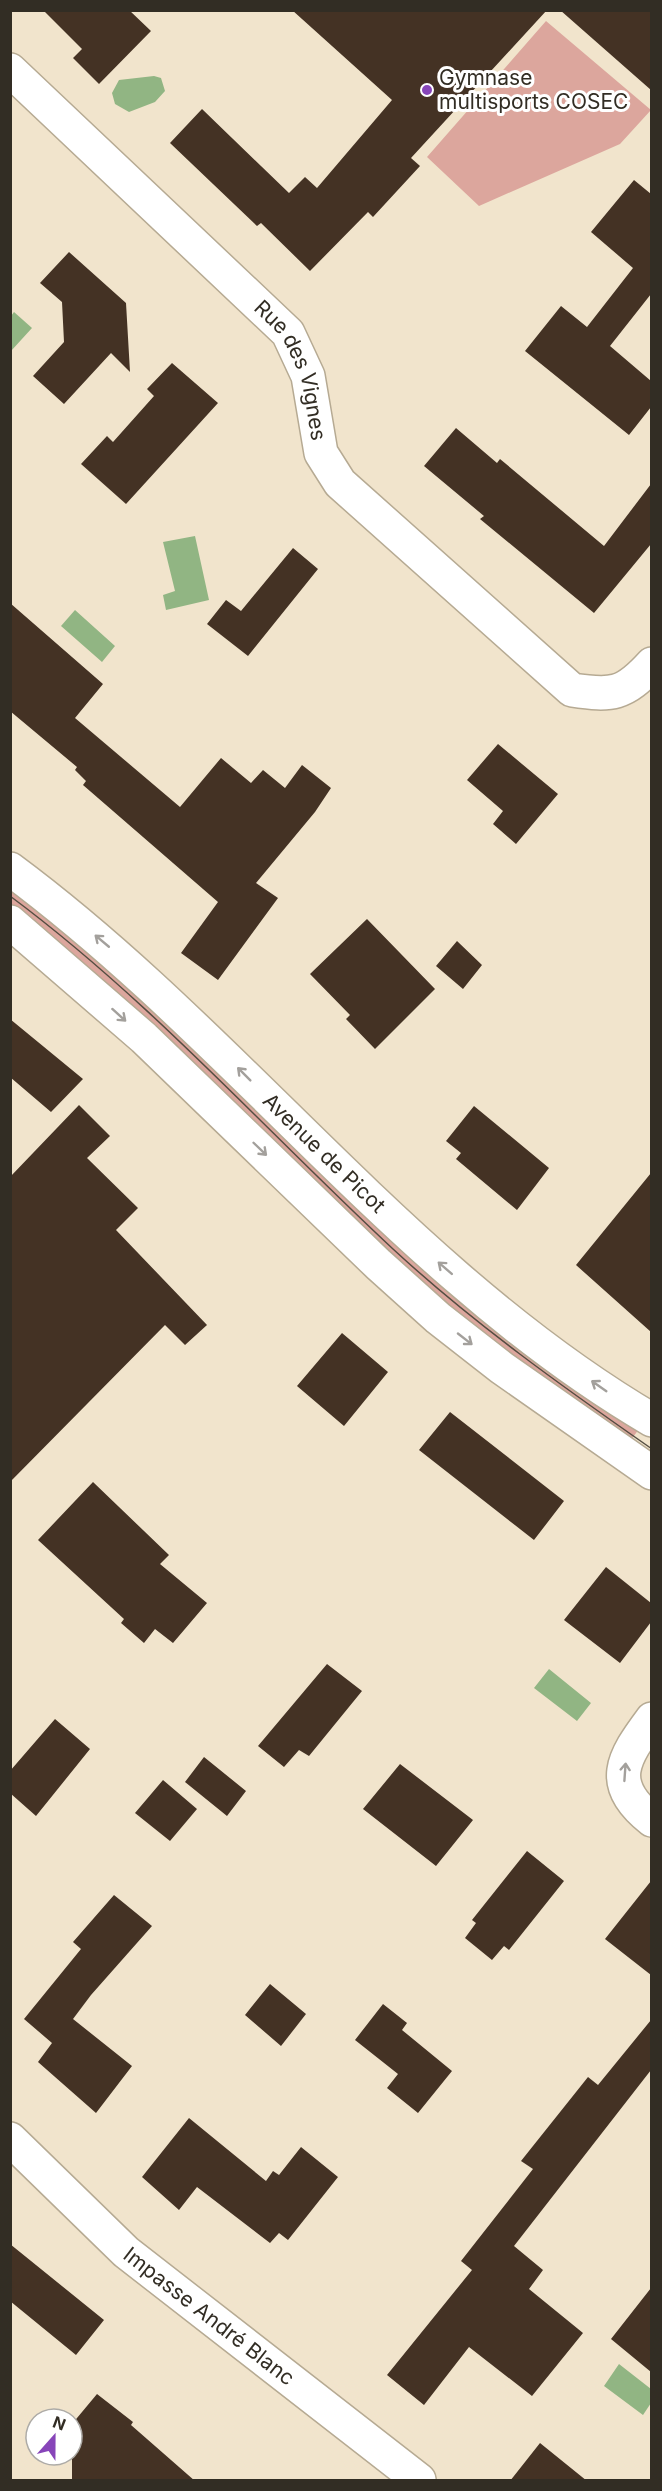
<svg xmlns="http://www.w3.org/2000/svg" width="662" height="2491" font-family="Inter,sans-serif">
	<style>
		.green { fill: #dca69d }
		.water { fill: #91b583 }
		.building { fill: #443224 }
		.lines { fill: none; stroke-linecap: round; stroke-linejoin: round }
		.street-casing { stroke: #b6aa93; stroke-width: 36 }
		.secondary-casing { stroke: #b6aa93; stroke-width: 36 }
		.street { stroke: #fff; stroke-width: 33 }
		.secondary { stroke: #fff; stroke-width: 33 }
		.tram { stroke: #544e42; stroke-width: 1.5 }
		.oneway { stroke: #a3a09c }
		.poi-dot { fill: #8745b9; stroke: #fff; stroke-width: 2 }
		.labels { text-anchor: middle; stroke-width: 6; stroke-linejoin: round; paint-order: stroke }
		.poi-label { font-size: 21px; fill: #322d24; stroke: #fff; text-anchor: start }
		.street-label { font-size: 21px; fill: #322d24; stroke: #fff }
	</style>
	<rect width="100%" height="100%" fill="#f1e4cc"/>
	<!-- green -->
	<path class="green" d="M 546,21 L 651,110 L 620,144 L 479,206 L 427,157 Z
		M 11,886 L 639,1429 L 628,1444 L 447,1309 L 11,908 Z"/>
	<!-- water -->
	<path class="water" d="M 154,76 L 161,78 L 165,91 L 155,102 L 129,112 L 115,104 L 112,93 L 119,80 Z
		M 14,312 L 32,328 L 11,351 L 11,316 Z
		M 195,536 L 209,600 L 166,610 L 163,595 L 175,591 L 163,542 Z
		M 75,610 L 115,646 L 102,662 L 61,626 Z
		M 549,1669 L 591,1703 L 577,1721 L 534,1688 Z
		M 619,2364 L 651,2389 L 651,2403 L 643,2415 L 604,2386 Z"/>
	<!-- building -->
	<path class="building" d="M 43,10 L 129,10 L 151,31 L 99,84 L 73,58 L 82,49 Z
		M 292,10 L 547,10 L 411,158 L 420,166 L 373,217 L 368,212 L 310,271 L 261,223 L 257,226 L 170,143 L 202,109 L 289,193 L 305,177 L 317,188 L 392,100 Z
		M 560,10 L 651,10 L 651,90 Z
		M 634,180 L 651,194 L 651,294 L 610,346 L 651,381 L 651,407 L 629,435 L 525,351 L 561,306 L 587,327 L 633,268 L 591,232 Z
		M 69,252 L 126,303 L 130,372 L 111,353 L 64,404 L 33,376 L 64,342 L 62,302 L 40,283 Z
		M 172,363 L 218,403 L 126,504 L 81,464 L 107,436 L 113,442 L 154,396 L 147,389 Z
		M 456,428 L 497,463 L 500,459 L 604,546 L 651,484 L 651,544 L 594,613 L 480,519 L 484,516 L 424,466 Z
		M 293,548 L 318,569 L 248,656 L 207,624 L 226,600 L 241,611 Z
		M 10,603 L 103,684 L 75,718 L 180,807 L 221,758 L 251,783 L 263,770 L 285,788 L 302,765 L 331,788 L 315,812 L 256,883 L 278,898 L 218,980 L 181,953 L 218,902 L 83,785 L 86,781 L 75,770 L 77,767 L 10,711 Z
		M 498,744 L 558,794 L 516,844 L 493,824 L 503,811 L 467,780 Z
		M 367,919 L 435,989 L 375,1049 L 346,1019 L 350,1015 L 310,974 Z
		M 457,941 L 482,965 L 463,989 L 436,966 Z
		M 10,1019 L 83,1079 L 51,1112 L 10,1077 Z
		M 79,1105 L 110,1136 L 87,1158 L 138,1208 L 116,1230 L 207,1325 L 185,1345 L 165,1325 L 10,1482 L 10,1177 Z
		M 474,1106 L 549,1168 L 517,1210 L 456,1159 L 461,1153 L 446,1141 Z
		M 651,1173 L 651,1332 L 576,1265 Z
		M 342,1333 L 388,1372 L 344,1426 L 297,1386 Z
		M 450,1412 L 564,1501 L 534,1540 L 419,1450 Z
		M 93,1482 L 169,1555 L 160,1564 L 207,1603 L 173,1643 L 155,1629 L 144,1643 L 121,1623 L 124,1619 L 38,1540 Z
		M 606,1567 L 651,1603 L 651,1622 L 620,1663 L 564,1620 Z
		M 327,1664 L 362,1691 L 309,1756 L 299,1750 L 284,1767 L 258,1746 Z
		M 55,1719 L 90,1749 L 36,1816 L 10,1793 L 10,1771 Z
		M 204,1757 L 246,1791 L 227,1816 L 185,1782 Z
		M 400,1764 L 473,1820 L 436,1866 L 363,1809 Z
		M 163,1780 L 197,1809 L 170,1841 L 135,1813 Z
		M 527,1851 L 564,1881 L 509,1950 L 504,1946 L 492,1960 L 465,1938 L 476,1923 L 472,1920 Z
		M 651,1881 L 651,1975 L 605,1939 Z
		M 114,1895 L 152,1926 L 91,1995 L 73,2019 L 132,2066 L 96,2113 L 38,2062 L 52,2043 L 24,2019 L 81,1949 L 73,1942 Z
		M 270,1984 L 306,2014 L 281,2046 L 245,2015 Z
		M 383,2004 L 407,2023 L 402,2030 L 452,2071 L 418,2113 L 387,2088 L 398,2074 L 355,2040 Z
		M 651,2020 L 651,2070 L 514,2246 L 543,2270 L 529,2289 L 583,2333 L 532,2396 L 469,2347 L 424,2405 L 387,2375 L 472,2270 L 461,2261 L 533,2169 L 521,2161 L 588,2077 L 598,2085 Z
		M 189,2118 L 266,2181 L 273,2171 L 279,2175 L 301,2147 L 338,2177 L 288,2240 L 279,2233 L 270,2243 L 197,2187 L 179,2210 L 142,2177 Z
		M 10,2244 L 104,2320 L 76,2355 L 10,2301 Z
		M 651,2288 L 651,2372 L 611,2339 Z
		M 97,2394 L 133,2422 L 131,2425 L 195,2481 L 72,2481 L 72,2424 Z
		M 540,2443 L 587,2481 L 510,2481 Z"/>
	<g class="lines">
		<!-- street casing -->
		<g class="street-casing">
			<g id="street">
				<path id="s1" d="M 10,70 L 288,333 L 308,376 L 321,453 L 340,483 L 572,690 C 612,696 624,695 652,664"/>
				<path d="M 652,1719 C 623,1758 606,1784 652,1820"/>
				<path id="s2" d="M 10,2139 L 126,2252 L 419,2480"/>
			</g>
		</g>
		<!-- secondary casing -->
		<g class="secondary-casing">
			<g id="secondary">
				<path id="s3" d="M 10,869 C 238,1038 405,1275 652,1420"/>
				<path d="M 10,922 L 144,1038 L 378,1264 L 438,1318 L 502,1368 L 652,1473"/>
			</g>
		</g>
		<!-- street -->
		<use href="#street" class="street"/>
		<!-- secondary -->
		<use href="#secondary" class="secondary"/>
		<!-- tram -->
		<path class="tram" d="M 10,896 C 150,1000 266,1131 393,1249 C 473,1323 563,1387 652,1449"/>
	</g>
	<!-- one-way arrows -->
	<defs><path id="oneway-shaft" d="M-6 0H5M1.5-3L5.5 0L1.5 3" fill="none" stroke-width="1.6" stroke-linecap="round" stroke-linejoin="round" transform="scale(1.5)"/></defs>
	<g class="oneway">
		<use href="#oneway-shaft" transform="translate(102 941) rotate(-140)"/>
		<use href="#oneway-shaft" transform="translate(119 1015) rotate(42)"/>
		<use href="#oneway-shaft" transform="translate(244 1074) rotate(-135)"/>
		<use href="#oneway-shaft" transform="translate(260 1149) rotate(44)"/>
		<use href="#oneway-shaft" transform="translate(445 1268) rotate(-139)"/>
		<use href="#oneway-shaft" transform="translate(465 1339) rotate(38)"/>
		<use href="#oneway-shaft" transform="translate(599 1386) rotate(-145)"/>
		<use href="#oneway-shaft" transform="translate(625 1772) rotate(-86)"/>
	</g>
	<!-- markers -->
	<circle class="poi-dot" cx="427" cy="90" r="6"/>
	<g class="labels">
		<!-- poi labels -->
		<g class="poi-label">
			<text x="439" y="85">Gymnase<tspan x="439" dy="24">multisports COSEC</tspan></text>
		</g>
		<!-- street labels -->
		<g class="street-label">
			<text dy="7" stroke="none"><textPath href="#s1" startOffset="418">Rue des Vignes</textPath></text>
			<text dy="7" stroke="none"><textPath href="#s3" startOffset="424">Avenue de Picot</textPath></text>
			<text dy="7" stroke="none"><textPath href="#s2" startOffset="267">Impasse André Blanc</textPath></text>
		</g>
	</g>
	<!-- border -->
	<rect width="662" height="2491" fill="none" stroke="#322d24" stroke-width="24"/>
	<!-- north arrow -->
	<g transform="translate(54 2437) rotate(21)"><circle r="28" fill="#ffffff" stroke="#adaba7" stroke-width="1.5"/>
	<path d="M0-4.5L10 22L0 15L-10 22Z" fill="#8745b9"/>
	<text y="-9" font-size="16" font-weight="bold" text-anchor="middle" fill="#322d24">N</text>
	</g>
</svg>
